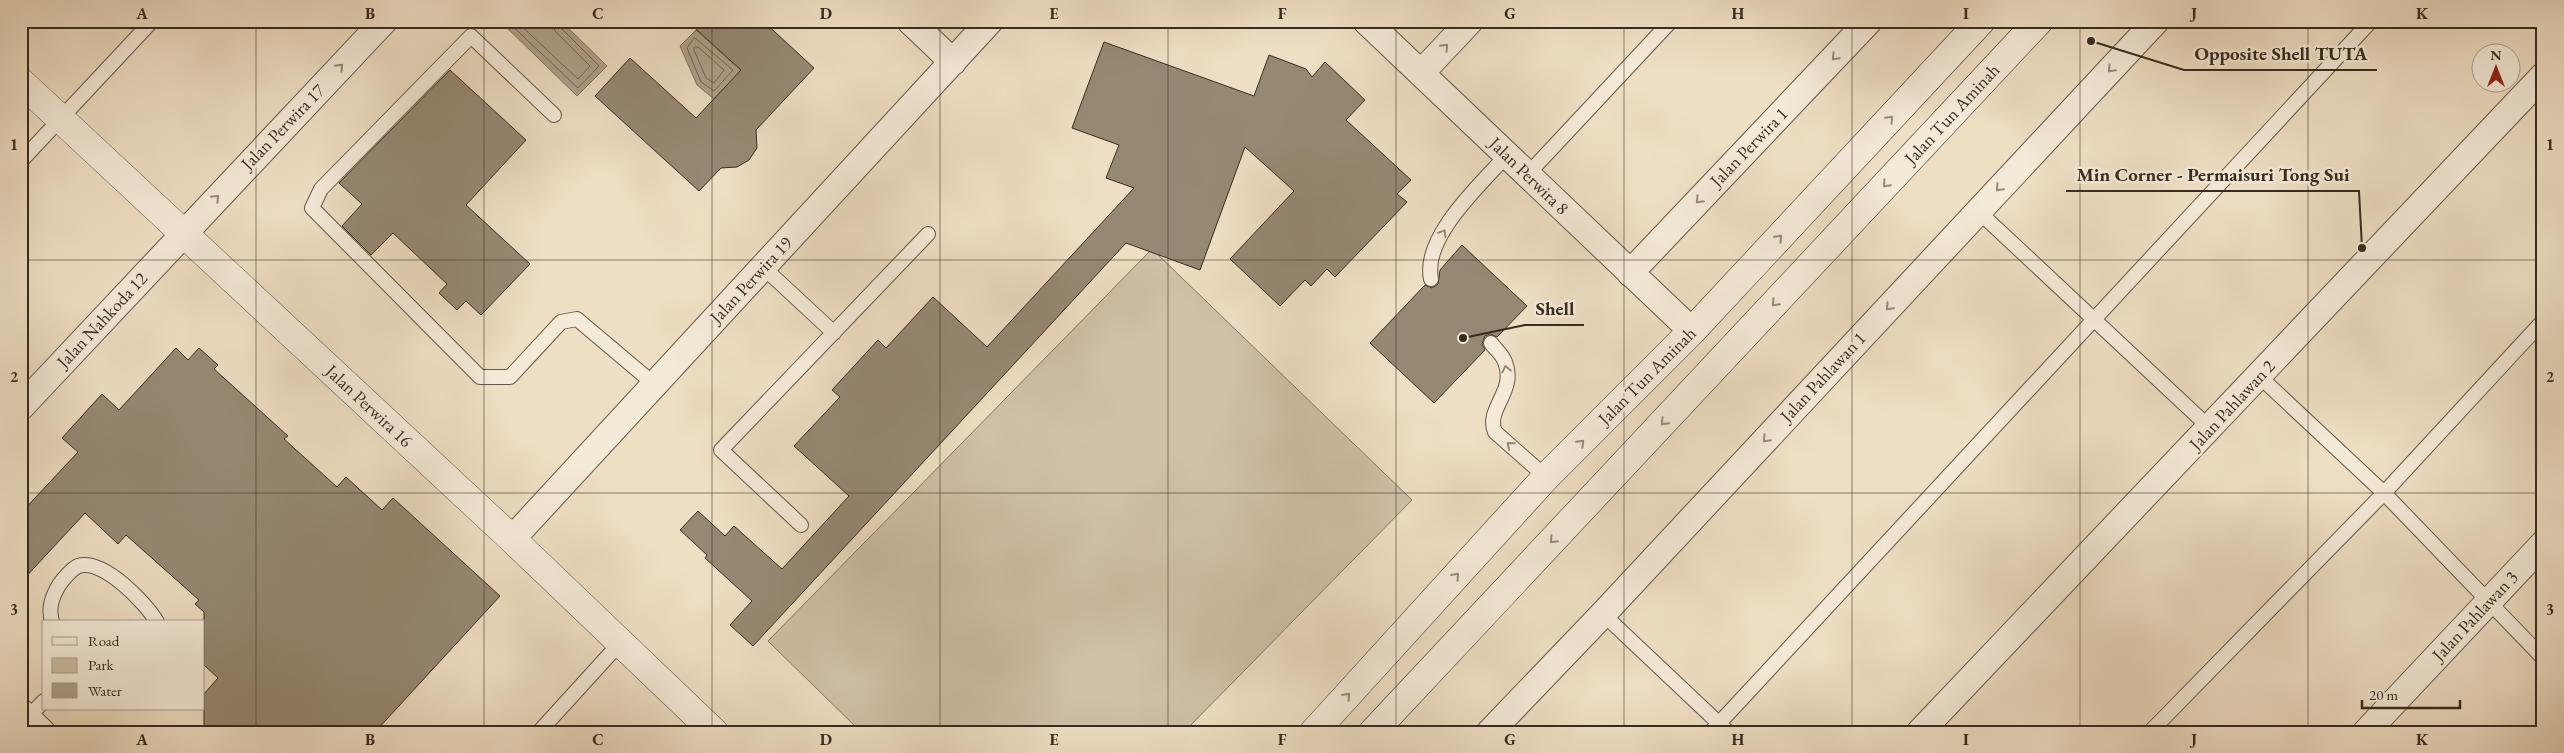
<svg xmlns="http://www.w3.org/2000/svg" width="2564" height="753" font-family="'EB Garamond',serif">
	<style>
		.green { fill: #cfc0a7; stroke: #827662 }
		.water { fill: #afa18b; stroke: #7f725f }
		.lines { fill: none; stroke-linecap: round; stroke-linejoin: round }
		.shore { stroke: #726654; stroke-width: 1 }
		.building { fill: #968974; stroke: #362c1e }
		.service-casing { stroke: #645847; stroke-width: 16 }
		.minor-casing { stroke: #645847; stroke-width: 28 }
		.tertiary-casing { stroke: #645847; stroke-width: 29 }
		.secondary-casing { stroke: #362c1e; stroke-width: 29 }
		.service { stroke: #f4ead8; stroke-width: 14 }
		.minor { stroke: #f4ead8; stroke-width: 26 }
		.tertiary { stroke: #f4ead8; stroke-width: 28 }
		.secondary { stroke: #f4ead8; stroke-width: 28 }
		.oneway { stroke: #958b7b }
		.grid { fill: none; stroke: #362c1e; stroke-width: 1; stroke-opacity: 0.55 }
		.labels { text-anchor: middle; stroke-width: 5; stroke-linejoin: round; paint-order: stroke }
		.street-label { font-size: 18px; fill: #362c1e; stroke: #f4ead8 }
		.leader { fill: none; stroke: #362c1e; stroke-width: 2 }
		.callout-dot { fill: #362c1e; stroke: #f4ead8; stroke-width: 2 }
		.callout-label { font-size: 19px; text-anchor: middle; font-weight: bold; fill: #362c1e; stroke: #f4ead8; stroke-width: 5; stroke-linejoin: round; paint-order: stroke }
		.neatline { fill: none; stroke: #362c1e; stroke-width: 2 }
		.grid-label { font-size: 16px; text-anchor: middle; font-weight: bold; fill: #362c1e }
	</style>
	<rect width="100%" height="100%" fill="#eedec3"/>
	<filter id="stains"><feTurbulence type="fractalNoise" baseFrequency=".004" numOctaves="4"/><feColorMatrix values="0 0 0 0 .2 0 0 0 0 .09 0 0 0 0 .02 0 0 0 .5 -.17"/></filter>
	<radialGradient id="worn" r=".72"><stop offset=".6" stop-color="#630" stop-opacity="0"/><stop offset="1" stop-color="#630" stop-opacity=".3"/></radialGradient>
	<!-- green -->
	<path class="green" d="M 1152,249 L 1412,500 L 1184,732 L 861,732 L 768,641 Z"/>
	<!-- water -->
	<path class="water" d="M 500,21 L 561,21 L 607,66 L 577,96 Z
		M 696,30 L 741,71 L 714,99 L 697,85 L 680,46 Z"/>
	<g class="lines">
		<!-- shore -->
		<path class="shore" d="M 507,21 L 578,88 L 599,66 L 560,27 L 558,21
			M 516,21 L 578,79 L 590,66 L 555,31 L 552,21
			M 695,38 L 733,70 L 714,91 L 701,82 L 687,48 Z
			M 695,47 L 698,47 L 724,70 L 714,83 L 706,78 L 694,50 Z"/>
	</g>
	<!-- building -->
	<path class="building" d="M 687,21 L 763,21 L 814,68 L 756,130 L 757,148 L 749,160 L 737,167 L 721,168 L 699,191 L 595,96 L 630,58 L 696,118 L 741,70 Z
		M 1104,42 L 1254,96 L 1269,55 L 1306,69 L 1312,77 L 1325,62 L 1365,100 L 1346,120 L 1411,180 L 1397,194 L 1407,202 L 1335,277 L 1327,269 L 1311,286 L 1305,280 L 1280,306 L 1230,259 L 1294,191 L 1245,147 L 1200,270 L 1126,243 L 753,646 L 730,625 L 752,601 L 705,558 L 707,555 L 680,530 L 698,511 L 725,536 L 734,526 L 782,569 L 849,496 L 794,446 L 840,397 L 832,390 L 878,340 L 886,348 L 933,297 L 987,347 L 1134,188 L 1106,178 L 1119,145 L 1072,128 Z
		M 450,70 L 526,140 L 466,205 L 530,264 L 481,315 L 466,301 L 457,310 L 439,293 L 447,284 L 393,233 L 371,255 L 342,226 L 362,204 L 339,183 Z
		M 1462,245 L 1527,306 L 1497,337 L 1490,334 L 1485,336 L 1482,344 L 1485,350 L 1434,403 L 1370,343 L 1425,285 L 1432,288 L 1438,284 L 1440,270 Z
		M 176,348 L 188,360 L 199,348 L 218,365 L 214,369 L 288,436 L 284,439 L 337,487 L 346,477 L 382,510 L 393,498 L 500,596 L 375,732 L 204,732 L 204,694 L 218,678 L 204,665 L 204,612 L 195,604 L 199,600 L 126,535 L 118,544 L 85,513 L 21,582 L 21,513 L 78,452 L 62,438 L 102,394 L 119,410 Z"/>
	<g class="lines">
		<!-- service casing -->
		<g class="service-casing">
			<path id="service" d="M 554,115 L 471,36 L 321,189 L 312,208 L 480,377 L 510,377 L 561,322 L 577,319 L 654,384
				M 21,161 L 152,21
				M 1527,175 L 1671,21
				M 1978,211 L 2210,428
				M 763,267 L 834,333
				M 1431,279 C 1422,237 1481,184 1507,155
				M 1491,343 C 1495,349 1503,355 1505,362 C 1517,391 1485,409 1495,432 L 1546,477
				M 2259,376 L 2384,493 L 2543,658
				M 801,525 L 721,450 L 928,234
				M 1603,614 L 1728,732
				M 52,622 C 48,608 52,597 59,585 C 63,579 72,569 78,566 C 103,558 146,603 157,622
				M 27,718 L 44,701
				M 539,732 L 620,643
				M 1711,732 L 2371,21
				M 2150,732 L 2384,493 L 2543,321"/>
		</g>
		<!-- minor casing -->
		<g class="minor-casing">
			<path id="minor" d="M 910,21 L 953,62
				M 1366,21 L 1692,331
				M 1421,73 L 1470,21
				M 1630,273 L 1869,21
				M 21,407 L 384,21
				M 512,539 L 990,21
				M 21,712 L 42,732
				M 1490,732 L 1603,614 L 2156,21
				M 1920,732 L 2543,76
				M 2366,732 L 2543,544"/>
		</g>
		<!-- tertiary casing -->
		<g class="tertiary-casing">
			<path id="tertiary" d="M 21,82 L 512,539 L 714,732"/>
		</g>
		<!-- secondary casing -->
		<g class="secondary-casing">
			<path id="secondary" d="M 1314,732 L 1546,477 L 1692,331 L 1981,21
				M 1373,732 L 2039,21"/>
		</g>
		<!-- service -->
		<use href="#service" class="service"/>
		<!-- minor -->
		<use href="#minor" class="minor"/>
		<!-- tertiary -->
		<use href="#tertiary" class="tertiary"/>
		<!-- secondary -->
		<use href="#secondary" class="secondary"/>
	</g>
	<!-- one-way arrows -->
	<defs><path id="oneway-chevron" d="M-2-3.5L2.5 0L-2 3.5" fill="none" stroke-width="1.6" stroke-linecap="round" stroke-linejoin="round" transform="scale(1.25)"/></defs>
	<g class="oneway">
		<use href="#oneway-chevron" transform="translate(1445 47) rotate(-47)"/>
		<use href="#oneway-chevron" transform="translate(1835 57) rotate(134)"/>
		<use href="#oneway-chevron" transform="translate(340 67) rotate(-46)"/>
		<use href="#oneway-chevron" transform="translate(2111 69) rotate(133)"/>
		<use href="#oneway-chevron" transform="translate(1890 119) rotate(-47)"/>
		<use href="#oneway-chevron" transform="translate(1886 184) rotate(133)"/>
		<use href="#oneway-chevron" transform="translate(1999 188) rotate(133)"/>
		<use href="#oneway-chevron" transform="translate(216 198) rotate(-46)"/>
		<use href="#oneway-chevron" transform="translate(1699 200) rotate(134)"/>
		<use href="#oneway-chevron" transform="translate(1443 233) rotate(-59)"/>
		<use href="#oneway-chevron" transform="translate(1779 238) rotate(-47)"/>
		<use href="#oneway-chevron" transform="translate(1775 303) rotate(133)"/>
		<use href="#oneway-chevron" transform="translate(1889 307) rotate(133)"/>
		<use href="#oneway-chevron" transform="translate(1506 369) rotate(-102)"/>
		<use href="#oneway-chevron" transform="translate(1664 422) rotate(133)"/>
		<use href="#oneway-chevron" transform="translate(1766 439) rotate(133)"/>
		<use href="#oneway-chevron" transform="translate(1581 443) rotate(-45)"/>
		<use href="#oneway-chevron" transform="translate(1510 445) rotate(-139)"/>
		<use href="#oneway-chevron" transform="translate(1553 540) rotate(133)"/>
		<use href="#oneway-chevron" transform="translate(1456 576) rotate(-48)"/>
		<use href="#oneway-chevron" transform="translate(1347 696) rotate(-48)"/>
	</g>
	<!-- grid -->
	<path class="grid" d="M 256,21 L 256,732M 484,21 L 484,732M 712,21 L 712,732M 940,21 L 940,732M 1168,21 L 1168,732M 1396,21 L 1396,732M 1624,21 L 1624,732M 1852,21 L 1852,732M 2080,21 L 2080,732M 2308,21 L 2308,732M 21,260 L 2543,260M 21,493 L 2543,493"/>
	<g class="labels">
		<!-- street labels -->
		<g class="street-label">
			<text transform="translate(1952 114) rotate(-47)" y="6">Jalan Tun Aminah</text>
			<text transform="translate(283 127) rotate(-46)" y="6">Jalan Perwira 17</text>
			<text transform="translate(1749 147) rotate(-46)" y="6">Jalan Perwira 1</text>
			<text transform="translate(1529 176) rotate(44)" y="6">Jalan Perwira 8</text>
			<text transform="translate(751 280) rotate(-47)" y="6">Jalan Perwira 19</text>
			<text transform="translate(102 320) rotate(-47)" y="6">Jalan Nahkoda 12</text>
			<text transform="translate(1647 376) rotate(-45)" y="6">Jalan Tun Aminah</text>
			<text transform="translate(1823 377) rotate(-47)" y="6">Jalan Pahlawan 1</text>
			<text transform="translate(2232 405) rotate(-47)" y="6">Jalan Pahlawan 2</text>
			<text transform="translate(369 406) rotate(43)" y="6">Jalan Perwira 16</text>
			<text transform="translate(2475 616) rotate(-47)" y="6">Jalan Pahlawan 3</text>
		</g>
	</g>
	<!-- callouts -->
	<path class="leader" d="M2091 41L2184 70H2377M2362 248L2359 191H2066M1463 338L1525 325H1584"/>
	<g class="callout-dot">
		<circle cx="2091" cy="41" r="5"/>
		<circle cx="2362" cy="248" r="5"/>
		<circle cx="1463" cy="338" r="5"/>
	</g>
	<g class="callout-label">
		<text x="2281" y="60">Opposite Shell TUTA</text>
		<text x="2213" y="181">Min Corner - Permaisuri Tong Sui</text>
		<text x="1555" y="315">Shell</text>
	</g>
	<!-- margin -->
	<rect width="2564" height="753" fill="none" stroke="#eedec3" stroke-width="55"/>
	<!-- legend -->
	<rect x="42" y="620" width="162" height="90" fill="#f4ead8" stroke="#a89e8e"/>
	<rect x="52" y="637" width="25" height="8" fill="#f4ead8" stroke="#a89e8e"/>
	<text x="88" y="646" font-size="15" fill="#362c1e">Road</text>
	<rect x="52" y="658" width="25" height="15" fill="#cfc0a7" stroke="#a89e8e"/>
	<text x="88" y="670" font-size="15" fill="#362c1e">Park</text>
	<rect x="52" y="683" width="25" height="15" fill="#afa18b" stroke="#a89e8e"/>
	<text x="88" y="696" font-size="15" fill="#362c1e">Water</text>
	<!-- north arrow -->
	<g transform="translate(2496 68)"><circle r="24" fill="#f4ead8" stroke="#a89e8e"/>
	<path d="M0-4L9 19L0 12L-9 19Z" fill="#8f2418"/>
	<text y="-8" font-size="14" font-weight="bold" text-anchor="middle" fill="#362c1e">N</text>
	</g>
	<!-- scale -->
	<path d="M2362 700v8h98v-8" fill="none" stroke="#362c1e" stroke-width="2.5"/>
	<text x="2369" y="700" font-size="15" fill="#362c1e" stroke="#f4ead8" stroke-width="4" paint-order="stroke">20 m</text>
	<rect x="28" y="28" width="2508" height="698" class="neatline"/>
	<g class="grid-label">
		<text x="142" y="19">A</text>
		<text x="370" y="19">B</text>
		<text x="598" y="19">C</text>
		<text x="826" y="19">D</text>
		<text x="1054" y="19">E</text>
		<text x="1282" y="19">F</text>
		<text x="1510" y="19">G</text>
		<text x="1738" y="19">H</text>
		<text x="1966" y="19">I</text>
		<text x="2194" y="19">J</text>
		<text x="2422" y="19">K</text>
		<text x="14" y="150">1</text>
		<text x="2550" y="150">1</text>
		<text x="14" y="382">2</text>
		<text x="2550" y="382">2</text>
		<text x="14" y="615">3</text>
		<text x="2550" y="615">3</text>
		<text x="142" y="745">A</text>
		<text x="370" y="745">B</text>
		<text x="598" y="745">C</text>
		<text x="826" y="745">D</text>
		<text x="1054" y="745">E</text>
		<text x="1282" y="745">F</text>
		<text x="1510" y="745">G</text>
		<text x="1738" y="745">H</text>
		<text x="1966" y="745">I</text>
		<text x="2194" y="745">J</text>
		<text x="2422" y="745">K</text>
	</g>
	<rect width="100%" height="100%" filter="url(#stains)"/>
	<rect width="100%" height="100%" fill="url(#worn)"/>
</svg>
